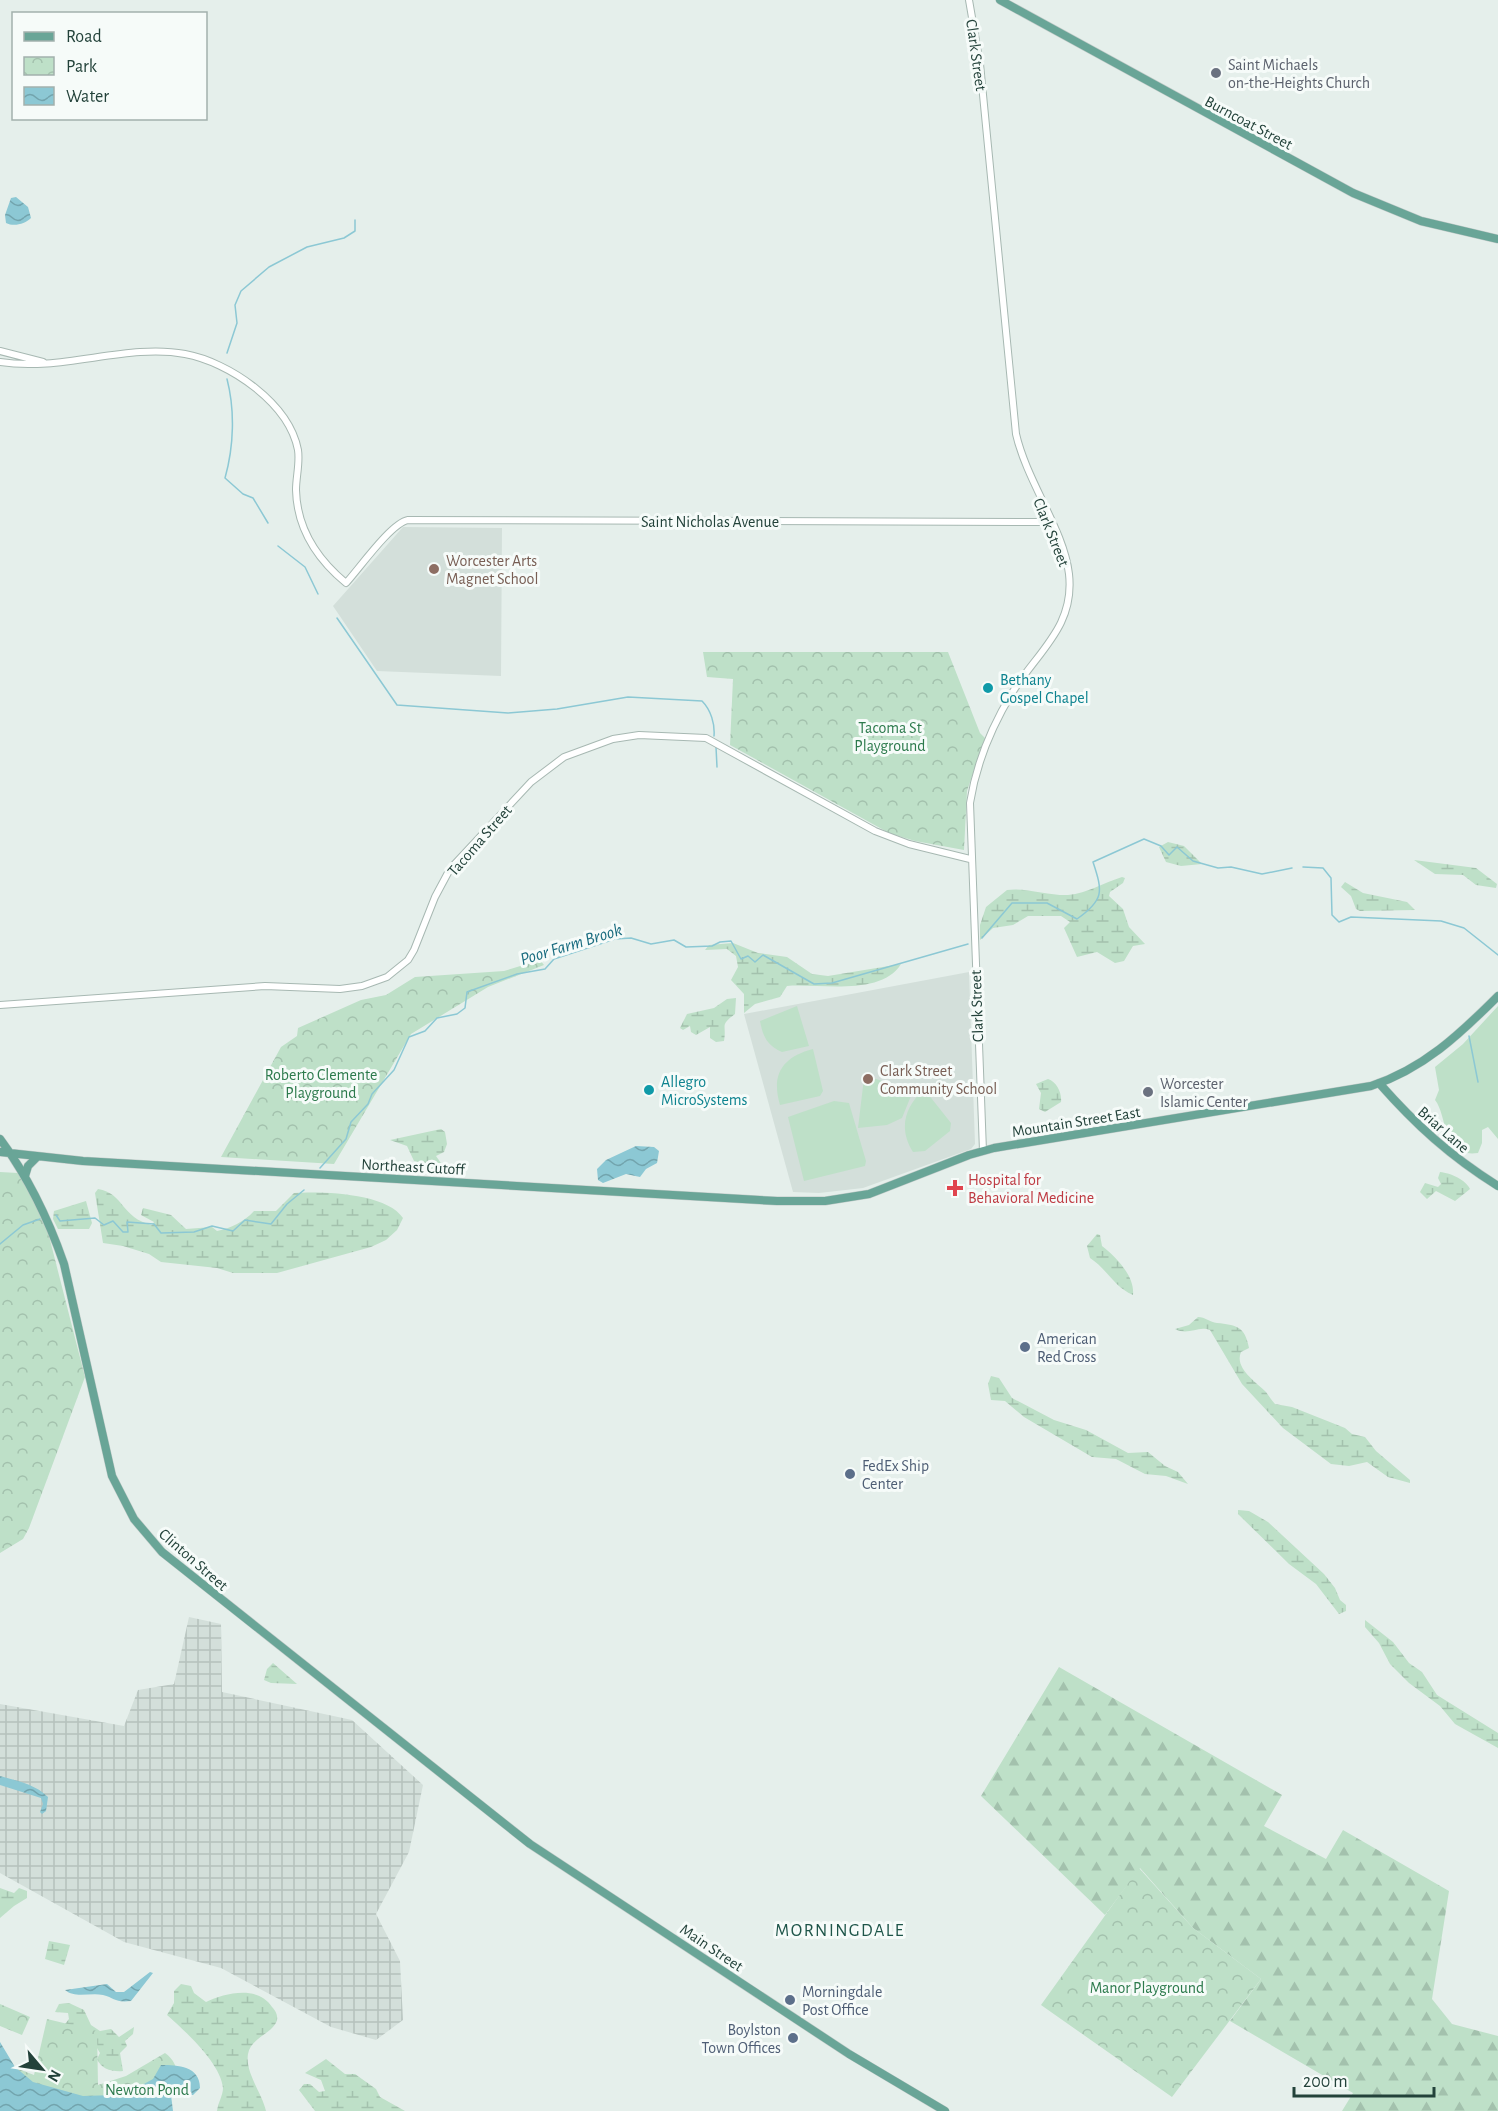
<svg xmlns="http://www.w3.org/2000/svg" width="1498" height="2111" font-family="'Alegreya Sans',sans-serif">
	<style>
		.built { fill: #d3dfda }
		.industrial { fill: url(#industrial-grid) }
		.green { fill: #bee0c8 }
		.forest { fill: url(#forest-firs) }
		.wetland { fill: url(#wetland-marsh) }
		.park { fill: url(#park-crowns) }
		.water { fill: url(#water-waves) }
		.lines { fill: none; stroke-linecap: round; stroke-linejoin: round }
		.stream { stroke: #8cc8d4; stroke-width: 1.5 }
		.minor-casing { stroke: #a7b8b2; stroke-width: 8 }
		.major-casing { stroke: #c1cac8; stroke-width: 9 }
		.minor { stroke: #fff; stroke-width: 6 }
		.major { stroke: #69a597; stroke-width: 8 }
		.worship-dot { fill: #6b7280; stroke: #f6fbf9; stroke-width: 2 }
		.education-dot { fill: #8d6e63; stroke: #f6fbf9; stroke-width: 2 }
		.culture-dot { fill: #0f9aa8; stroke: #f6fbf9; stroke-width: 2 }
		.health-dot { fill: #e0444e; stroke: #f6fbf9; stroke-width: 2 }
		.service-dot { fill: #5c6f8a; stroke: #f6fbf9; stroke-width: 2 }
		.labels { text-anchor: middle; stroke-width: 6; stroke-linejoin: round; paint-order: stroke }
		.street-label { font-size: 16px; fill: #23423a; stroke: #f6fbf9 }
		.worship-label { font-size: 16px; fill: #5b616d; stroke: #f6fbf9; text-anchor: start }
		.education-label { font-size: 16px; fill: #785e54; stroke: #f6fbf9; text-anchor: start }
		.culture-label { font-size: 16px; fill: #0d838f; stroke: #f6fbf9; text-anchor: start }
		.park-label { font-size: 16px; fill: #2c7a4c; stroke: #f6fbf9 }
		.health-label { font-size: 16px; fill: #be3a42; stroke: #f6fbf9; text-anchor: start }
		.service-label { font-size: 16px; fill: #4e5e75; stroke: #f6fbf9; text-anchor: start }
		.water-label { font-size: 18px; font-style: italic; fill: #1b6d80; stroke: #f6fbf9 }
		.neighbourhood-label { font-size: 18px; letter-spacing: 1.5px; fill: #1e5549; stroke: #f6fbf9 }
	</style>
	<defs>
		<pattern id="industrial-grid" width="8" height="8" patternUnits="userSpaceOnUse" patternTransform="scale(1.5)"><rect width="8" height="8" fill="#d3dfda"/><path d="M0 4h8M4 0v8" fill="none" stroke="#b5c1bc"/></pattern>
		<pattern id="forest-firs" width="22" height="20" patternUnits="userSpaceOnUse" patternTransform="scale(1.5)"><rect width="22" height="20" fill="#bee0c8"/><path d="M5 1l3.5 6h-7zM16 11l3.5 6h-7z" fill="#a3c1ad"/></pattern>
		<pattern id="wetland-marsh" width="20" height="14" patternUnits="userSpaceOnUse" patternTransform="scale(1.5)"><rect width="20" height="14" fill="#bee0c8"/><path d="M1 5h8M5 5V1M11 12h8M15 12V8" fill="none" stroke="#a3c1ad"/></pattern>
		<pattern id="park-crowns" width="20" height="18" patternUnits="userSpaceOnUse" patternTransform="scale(1.5)"><rect width="20" height="18" fill="#bee0c8"/><path d="M2 6a3 3 0 1 1 6 0M12 15a3 3 0 1 1 6 0" fill="none" stroke="#a3c1ad"/></pattern>
		<pattern id="water-waves" width="16" height="10" patternUnits="userSpaceOnUse" patternTransform="scale(1.5)"><rect width="16" height="10" fill="#8cc8d4"/><path d="M0 5q4-4 8 0t8 0" fill="none" stroke="#72a4ad"/></pattern>
	</defs>
	<rect width="100%" height="100%" fill="#e5efeb"/>
	<!-- built -->
	<path class="built" d="M 403,527 L 502,528 L 501,676 L 377,671 L 333,606 Z
		M 969,972 L 975,1144 L 971,1149 L 863,1188 L 819,1193 L 793,1192 L 744,1014 Z"/>
	<!-- industrial -->
	<path class="industrial" d="M 189,1617 L 221,1624 L 222,1692 L 352,1720 L 423,1785 L 409,1852 L 376,1914 L 400,1961 L 403,2020 L 376,2040 L 331,2027 L 221,1968 L 124,1942 L 0,1873 L 0,1704 L 124,1726 L 138,1690 L 174,1684 Z"/>
	<!-- green -->
	<path class="green" d="M 797,1006 L 809,1046 L 782,1052 C 767,1045 763,1037 760,1021 Z
		M 1498,1006 L 1498,1139 L 1488,1127 L 1482,1130 L 1482,1143 L 1478,1153 C 1441,1158 1448,1116 1435,1100 L 1439,1090 L 1435,1067 L 1463,1044 Z
		M 813,1049 L 823,1091 L 820,1096 L 780,1105 C 771,1075 782,1057 813,1049 Z
		M 870,1077 L 913,1091 L 902,1118 L 887,1125 L 858,1128 L 864,1078 Z
		M 924,1089 L 951,1123 L 950,1131 L 925,1151 L 913,1152 C 898,1128 905,1107 924,1089 Z
		M 834,1101 L 849,1103 L 866,1161 L 865,1166 L 804,1181 L 788,1117 Z"/>
	<!-- forest -->
	<path class="forest" d="M 1059,1667 L 1282,1795 L 1264,1826 L 1326,1859 L 1343,1830 L 1449,1891 L 1432,1999 L 1452,2024 L 1498,2036 L 1498,2111 L 1342,2111 L 1353,2093 L 1230,2021 L 1261,1979 L 1193,1928 L 1140,1868 L 1105,1915 L 981,1796 Z"/>
	<!-- wetland -->
	<path class="wetland" d="M 1168,842 L 1184,846 L 1202,864 L 1181,866 L 1166,862 L 1159,847 Z
		M 1414,860 L 1476,868 L 1497,884 L 1496,888 L 1476,885 L 1463,875 L 1435,874 Z
		M 1122,877 L 1125,878 L 1123,883 L 1110,892 L 1109,896 L 1123,909 L 1129,927 L 1145,944 L 1133,946 L 1124,961 L 1115,963 L 1097,952 L 1077,957 L 1064,928 L 1070,922 L 1061,916 L 1028,916 L 1013,925 L 993,928 L 980,940 L 980,925 L 986,907 L 1007,890 C 1023,887 1051,896 1068,895 C 1088,893 1103,883 1122,877 Z
		M 1345,882 L 1363,893 L 1407,902 L 1415,910 L 1360,911 L 1356,909 L 1351,896 L 1341,887 Z
		M 733,943 L 758,953 L 787,957 L 812,974 L 828,976 L 901,964 C 881,997 817,983 787,986 L 780,997 L 755,1004 L 744,1013 L 744,994 L 731,980 L 738,967 L 736,956 L 727,949 L 705,950 L 709,945 Z
		M 736,998 L 735,1014 C 719,1026 727,1024 724,1041 L 716,1042 L 710,1038 L 710,1027 L 696,1035 L 691,1032 L 690,1026 L 683,1030 L 680,1028 L 687,1014 L 714,1008 L 727,999 Z
		M 1048,1079 C 1057,1082 1062,1093 1061,1102 L 1045,1112 L 1039,1109 L 1041,1093 L 1036,1084 Z
		M 441,1129 L 445,1132 L 447,1144 L 444,1152 L 436,1156 L 443,1166 L 435,1172 L 428,1172 L 423,1164 L 414,1161 L 407,1146 L 390,1140 Z
		M 1440,1172 C 1451,1173 1466,1180 1470,1189 L 1455,1201 L 1436,1191 L 1427,1199 L 1420,1192 L 1425,1183 L 1438,1187 L 1441,1184 L 1438,1178 Z
		M 98,1189 C 124,1193 121,1218 152,1225 L 154,1222 L 141,1215 L 143,1208 L 171,1215 L 186,1229 L 212,1227 L 217,1231 C 231,1228 244,1222 254,1211 L 276,1211 L 294,1193 C 322,1191 387,1193 403,1218 L 397,1230 L 386,1240 L 371,1247 L 277,1273 L 233,1273 L 217,1268 L 161,1262 L 149,1254 L 123,1246 L 103,1243 L 95,1193 Z
		M 86,1201 L 92,1223 L 89,1229 L 58,1229 L 53,1219 L 54,1211 Z
		M 1097,1234 L 1100,1235 L 1102,1246 C 1116,1257 1135,1276 1133,1295 C 1114,1287 1107,1269 1090,1258 L 1087,1246 Z
		M 1198,1317 C 1205,1317 1210,1322 1217,1323 C 1236,1325 1245,1326 1249,1348 L 1241,1352 C 1234,1368 1256,1382 1266,1392 C 1269,1396 1271,1400 1275,1404 L 1292,1407 L 1345,1428 L 1352,1434 L 1365,1437 L 1376,1451 L 1410,1480 L 1410,1483 L 1388,1477 L 1367,1462 L 1349,1466 L 1331,1464 L 1283,1428 L 1242,1384 L 1210,1330 C 1198,1325 1189,1336 1175,1329 L 1189,1325 Z
		M 991,1376 L 999,1378 L 1012,1398 L 1054,1420 L 1086,1430 L 1128,1453 L 1148,1452 L 1165,1466 L 1178,1472 L 1188,1484 L 1166,1476 L 1145,1474 L 1116,1459 L 1092,1457 L 1024,1417 L 1005,1401 L 991,1400 L 988,1384 Z
		M 1238,1510 L 1249,1511 L 1268,1522 L 1324,1574 L 1335,1588 L 1340,1600 L 1346,1605 L 1346,1611 L 1339,1614 L 1316,1584 L 1289,1564 L 1238,1514 Z
		M 1365,1620 L 1393,1642 L 1409,1663 L 1422,1672 L 1437,1695 L 1498,1733 L 1498,1748 L 1455,1724 L 1440,1706 L 1409,1683 L 1390,1664 L 1379,1643 L 1365,1627 Z
		M 273,1663 L 297,1684 L 271,1683 L 264,1680 L 267,1669 Z
		M 0,1888 L 14,1893 L 19,1888 L 27,1891 L 27,1898 L 14,1906 L 0,1918 Z
		M 49,1941 L 70,1945 L 64,1965 L 45,1959 Z
		M 181,1984 L 191,1986 L 194,1993 L 206,2002 C 225,1993 258,1985 272,2007 C 275,2010 278,2015 277,2020 C 273,2034 251,2037 248,2054 C 245,2073 262,2093 266,2111 L 217,2111 C 218,2103 223,2095 223,2088 C 221,2063 183,2029 167,2015 L 174,2003 L 174,1991 Z
		M 69,2003 L 84,2010 L 91,2025 L 100,2031 L 111,2029 L 119,2037 L 134,2027 L 133,2034 L 125,2041 L 127,2046 L 120,2053 L 123,2071 C 112,2072 101,2069 97,2059 L 100,2053 L 97,2048 L 65,2024 L 69,2019 L 68,2013 L 55,2012 L 59,2004 Z
		M 326,2059 L 345,2074 L 355,2074 L 376,2089 L 380,2097 L 405,2111 L 315,2111 L 299,2090 L 304,2084 L 310,2084 L 319,2092 L 325,2091 L 321,2080 L 305,2073 Z"/>
	<!-- park -->
	<path class="park" d="M 703,652 L 948,652 L 980,733 L 985,738 L 967,791 L 964,850 L 915,841 L 889,833 L 730,745 L 733,679 L 707,677 Z
		M 540,960 L 544,965 L 488,987 L 411,1034 L 334,1164 L 221,1157 L 281,1047 L 297,1036 L 298,1028 L 361,1000 L 386,995 L 415,977 L 504,971 Z
		M 0,1172 L 18,1173 L 41,1212 L 49,1236 L 85,1377 L 29,1528 L 23,1539 L 0,1553 Z
		M 1139,1868 L 1193,1928 L 1261,1979 L 1172,2097 L 1041,2005 Z
		M 0,2004 L 30,2017 L 22,2035 L 0,2026 Z
		M 47,2019 L 97,2031 L 98,2085 L 126,2076 L 165,2053 C 180,2063 182,2085 170,2099 L 0,2111 L 0,2062 L 34,2075 Z"/>
	<!-- water -->
	<path class="water" d="M 16,197 L 28,207 L 31,218 C 25,224 14,227 6,223 L 5,215 L 11,198 Z
		M 636,1146 L 654,1147 L 659,1151 L 657,1163 L 646,1169 L 640,1177 L 626,1174 L 603,1183 L 598,1180 L 597,1169 L 606,1160 Z
		M 0,1776 C 17,1781 35,1784 48,1797 L 46,1811 L 42,1814 L 40,1812 L 43,1804 L 41,1798 L 0,1785 Z
		M 150,1972 L 153,1973 L 131,2001 C 115,2003 115,1998 103,1995 C 90,1992 76,1999 65,1990 L 107,1984 L 116,1992 L 124,1992 Z
		M 0,2042 L 15,2067 L 33,2082 L 83,2096 L 115,2095 L 133,2090 L 153,2079 L 161,2065 C 178,2065 200,2066 200,2088 L 193,2095 L 171,2095 L 173,2111 L 0,2111 Z"/>
	<g class="lines">
		<!-- stream -->
		<path class="stream" d="M 227,353 L 237,323 L 235,305 L 241,291 L 269,267 L 307,247 L 344,238 L 355,231 L 355,220
			M 227,379 C 235,410 234,446 225,478 L 243,494 L 253,498 L 268,523
			M 278,546 L 305,567 L 318,594
			M 337,618 L 397,705 L 508,713 L 557,709 L 628,697 L 702,701 C 711,710 715,724 714,736
			M 716,747 L 717,767
			M 1303,867 L 1323,868 L 1331,878 L 1332,915 L 1339,922 L 1351,917 L 1441,921 L 1464,928 L 1498,955
			M 982,938 L 1012,903 L 1047,903 L 1077,919 C 1104,900 1103,892 1093,862 L 1144,839 L 1161,846 L 1169,855 L 1177,847 L 1193,861 L 1218,868 L 1231,867 L 1262,874 L 1292,868
			M 1469,1036 L 1478,1082
			M 320,1168 L 346,1139 L 351,1122 L 368,1104 L 372,1094 L 394,1070 L 409,1037 L 425,1031 L 437,1018 L 457,1014 L 465,1008 L 467,992 L 517,974 L 545,969 L 554,959 L 615,939 L 631,938 L 651,944 L 674,940 L 686,947 L 712,946 L 720,942 L 731,941 L 741,959 L 748,956 L 755,962 L 763,955 L 814,984 L 832,983 L 968,944
			M 56,1215 L 60,1221 L 95,1218 L 104,1225 L 113,1221 L 123,1232 L 128,1232 L 127,1222 L 154,1224 L 161,1233 L 194,1232 L 212,1226 L 233,1231 L 245,1220 L 271,1224 L 287,1204 L 304,1190
			M 0,1244 L 23,1225 L 40,1219"/>
		<!-- minor casing -->
		<g class="minor-casing">
			<path id="minor" d="M 969,0 L 980,64 L 1016,434 C 1027,482 1064,530 1069,574 C 1075,627 1037,652 1012,693 C 992,726 976,765 970,803 L 983,1151
				M 0,351 L 43,362
				M 0,362 C 62,372 127,343 185,354 C 229,362 289,403 298,450 C 300,463 296,477 296,490 C 297,529 317,559 346,583 C 359,569 391,523 408,520 L 1050,522
				M 0,1005 L 265,986 L 340,989 L 362,986 L 387,977 L 408,960 L 414,950 L 435,897 L 450,869 L 531,782 L 564,757 L 613,739 L 639,735 L 706,738 L 875,831 L 909,844 L 970,859"/>
		</g>
		<!-- major casing -->
		<g class="major-casing">
			<path id="major" d="M 1000,0 L 1353,193 L 1421,221 L 1498,239
				M 1379,1083 C 1416,1125 1450,1156 1498,1186
				M 0,1139 C 29,1178 48,1218 64,1264 L 112,1476 L 134,1519 L 162,1552 L 530,1844 L 849,2054 L 945,2111
				M 0,1152 L 83,1161 L 777,1201 L 825,1201 L 869,1194 L 969,1155 L 994,1148 L 1371,1086 C 1423,1069 1459,1035 1498,996
				M 25,1176 L 28,1166 L 37,1157"/>
		</g>
		<!-- minor -->
		<use href="#minor" class="minor"/>
		<!-- major -->
		<use href="#major" class="major"/>
	</g>
	<!-- markers -->
	<g class="worship-dot">
		<circle cx="1216" cy="73" r="6"/>
		<circle cx="1148" cy="1092" r="6"/>
	</g>
	<g class="education-dot">
		<circle cx="434" cy="569" r="6"/>
		<circle cx="868" cy="1079" r="6"/>
	</g>
	<g class="culture-dot">
		<circle cx="988" cy="688" r="6"/>
		<circle cx="649" cy="1090" r="6"/>
	</g>
	<path class="health-dot" d="M952 1179h6v6h6v6h-6v6h-6v-6h-6v-6h6z"/>
	<g class="service-dot">
		<circle cx="1025" cy="1347" r="6"/>
		<circle cx="850" cy="1474" r="6"/>
		<circle cx="790" cy="2000" r="6"/>
		<circle cx="793" cy="2038" r="6"/>
	</g>
	<g class="labels">
		<!-- street labels -->
		<g class="street-label">
			<text transform="translate(977 55) rotate(82)" y="6">Clark Street</text>
			<text transform="translate(1249 122) rotate(28)" y="6">Burncoat Street</text>
			<text x="710" y="527">Saint Nicholas Avenue</text>
			<text transform="translate(1052 532) rotate(68)" y="6">Clark Street</text>
			<text transform="translate(479 840) rotate(-49)" y="6">Tacoma Street</text>
			<text transform="translate(976 1006) rotate(-92)" y="6">Clark Street</text>
			<text transform="translate(1076 1121) rotate(-9)" y="6">Mountain Street East</text>
			<text transform="translate(1444 1129) rotate(41)" y="6">Briar Lane</text>
			<text transform="translate(413 1166) rotate(3)" y="6">Northeast Cutoff</text>
			<text transform="translate(194 1559) rotate(41)" y="6">Clinton Street</text>
			<text transform="translate(712 1947) rotate(34)" y="6">Main Street</text>
		</g>
		<!-- worship labels -->
		<g class="worship-label">
			<text x="1228" y="70">Saint Michaels<tspan x="1228" dy="18">on-the-Heights Church</tspan></text>
			<text x="1160" y="1089">Worcester<tspan x="1160" dy="18">Islamic Center</tspan></text>
		</g>
		<!-- education labels -->
		<g class="education-label">
			<text x="446" y="566">Worcester Arts<tspan x="446" dy="18">Magnet School</tspan></text>
			<text x="880" y="1076">Clark Street<tspan x="880" dy="18">Community School</tspan></text>
		</g>
		<!-- culture labels -->
		<g class="culture-label">
			<text x="1000" y="685">Bethany<tspan x="1000" dy="18">Gospel Chapel</tspan></text>
			<text x="661" y="1087">Allegro<tspan x="661" dy="18">MicroSystems</tspan></text>
		</g>
		<!-- park labels -->
		<g class="park-label">
			<text x="890" y="733">Tacoma St<tspan x="890" dy="18">Playground</tspan></text>
			<text x="321" y="1080">Roberto Clemente<tspan x="321" dy="18">Playground</tspan></text>
			<text x="1147" y="1993">Manor Playground</text>
			<text x="147" y="2095">Newton Pond</text>
		</g>
		<!-- health labels -->
		<g class="health-label">
			<text x="968" y="1185">Hospital for<tspan x="968" dy="18">Behavioral Medicine</tspan></text>
		</g>
		<!-- service labels -->
		<g class="service-label">
			<text x="1037" y="1344">American<tspan x="1037" dy="18">Red Cross</tspan></text>
			<text x="862" y="1471">FedEx Ship<tspan x="862" dy="18">Center</tspan></text>
			<text x="802" y="1997">Morningdale<tspan x="802" dy="18">Post Office</tspan></text>
			<text x="781" y="2035" text-anchor="end">Boylston<tspan x="781" dy="18">Town Offices</tspan></text>
		</g>
		<!-- water labels -->
		<g class="water-label">
			<text transform="translate(571 944) rotate(-17)" y="6">Poor Farm Brook</text>
		</g>
		<!-- neighbourhood labels -->
		<g class="neighbourhood-label">
			<text x="840" y="1936">MORNINGDALE</text>
		</g>
	</g>
	<!-- legend -->
	<rect x="12" y="12" width="195" height="108" fill="#f6fbf9" stroke="#a2b1ad" stroke-width="1.5"/>
	<rect x="24" y="32" width="30" height="9" fill="#69a597" stroke="#a2b1ad" stroke-width="1.5"/>
	<text x="66" y="42" font-size="18" fill="#23423a">Road</text>
	<rect x="24" y="57" width="30" height="18" fill="url(#park-crowns)" stroke="#a2b1ad" stroke-width="1.5"/>
	<text x="66" y="72" font-size="18" fill="#23423a">Park</text>
	<rect x="24" y="87" width="30" height="18" fill="url(#water-waves)" stroke="#a2b1ad" stroke-width="1.5"/>
	<text x="66" y="102" font-size="18" fill="#23423a">Water</text>
	<!-- north arrow -->
	<g transform="translate(42 2069) rotate(119)" stroke="#f6fbf9" stroke-width="4.5" paint-order="stroke">
	<path d="M0-4.5L10 22L0 15L-10 22Z" fill="#23423a"/>
	<text y="-9" font-size="16" font-weight="bold" text-anchor="middle" fill="#23423a">N</text>
	</g>
	<!-- scale -->
	<path d="M1294 2087v9h140v-9" fill="none" stroke="#23423a" stroke-width="3"/>
	<text x="1303" y="2087" font-size="18" fill="#23423a" stroke="#f6fbf9" stroke-width="4.5" paint-order="stroke">200 m</text>
</svg>
